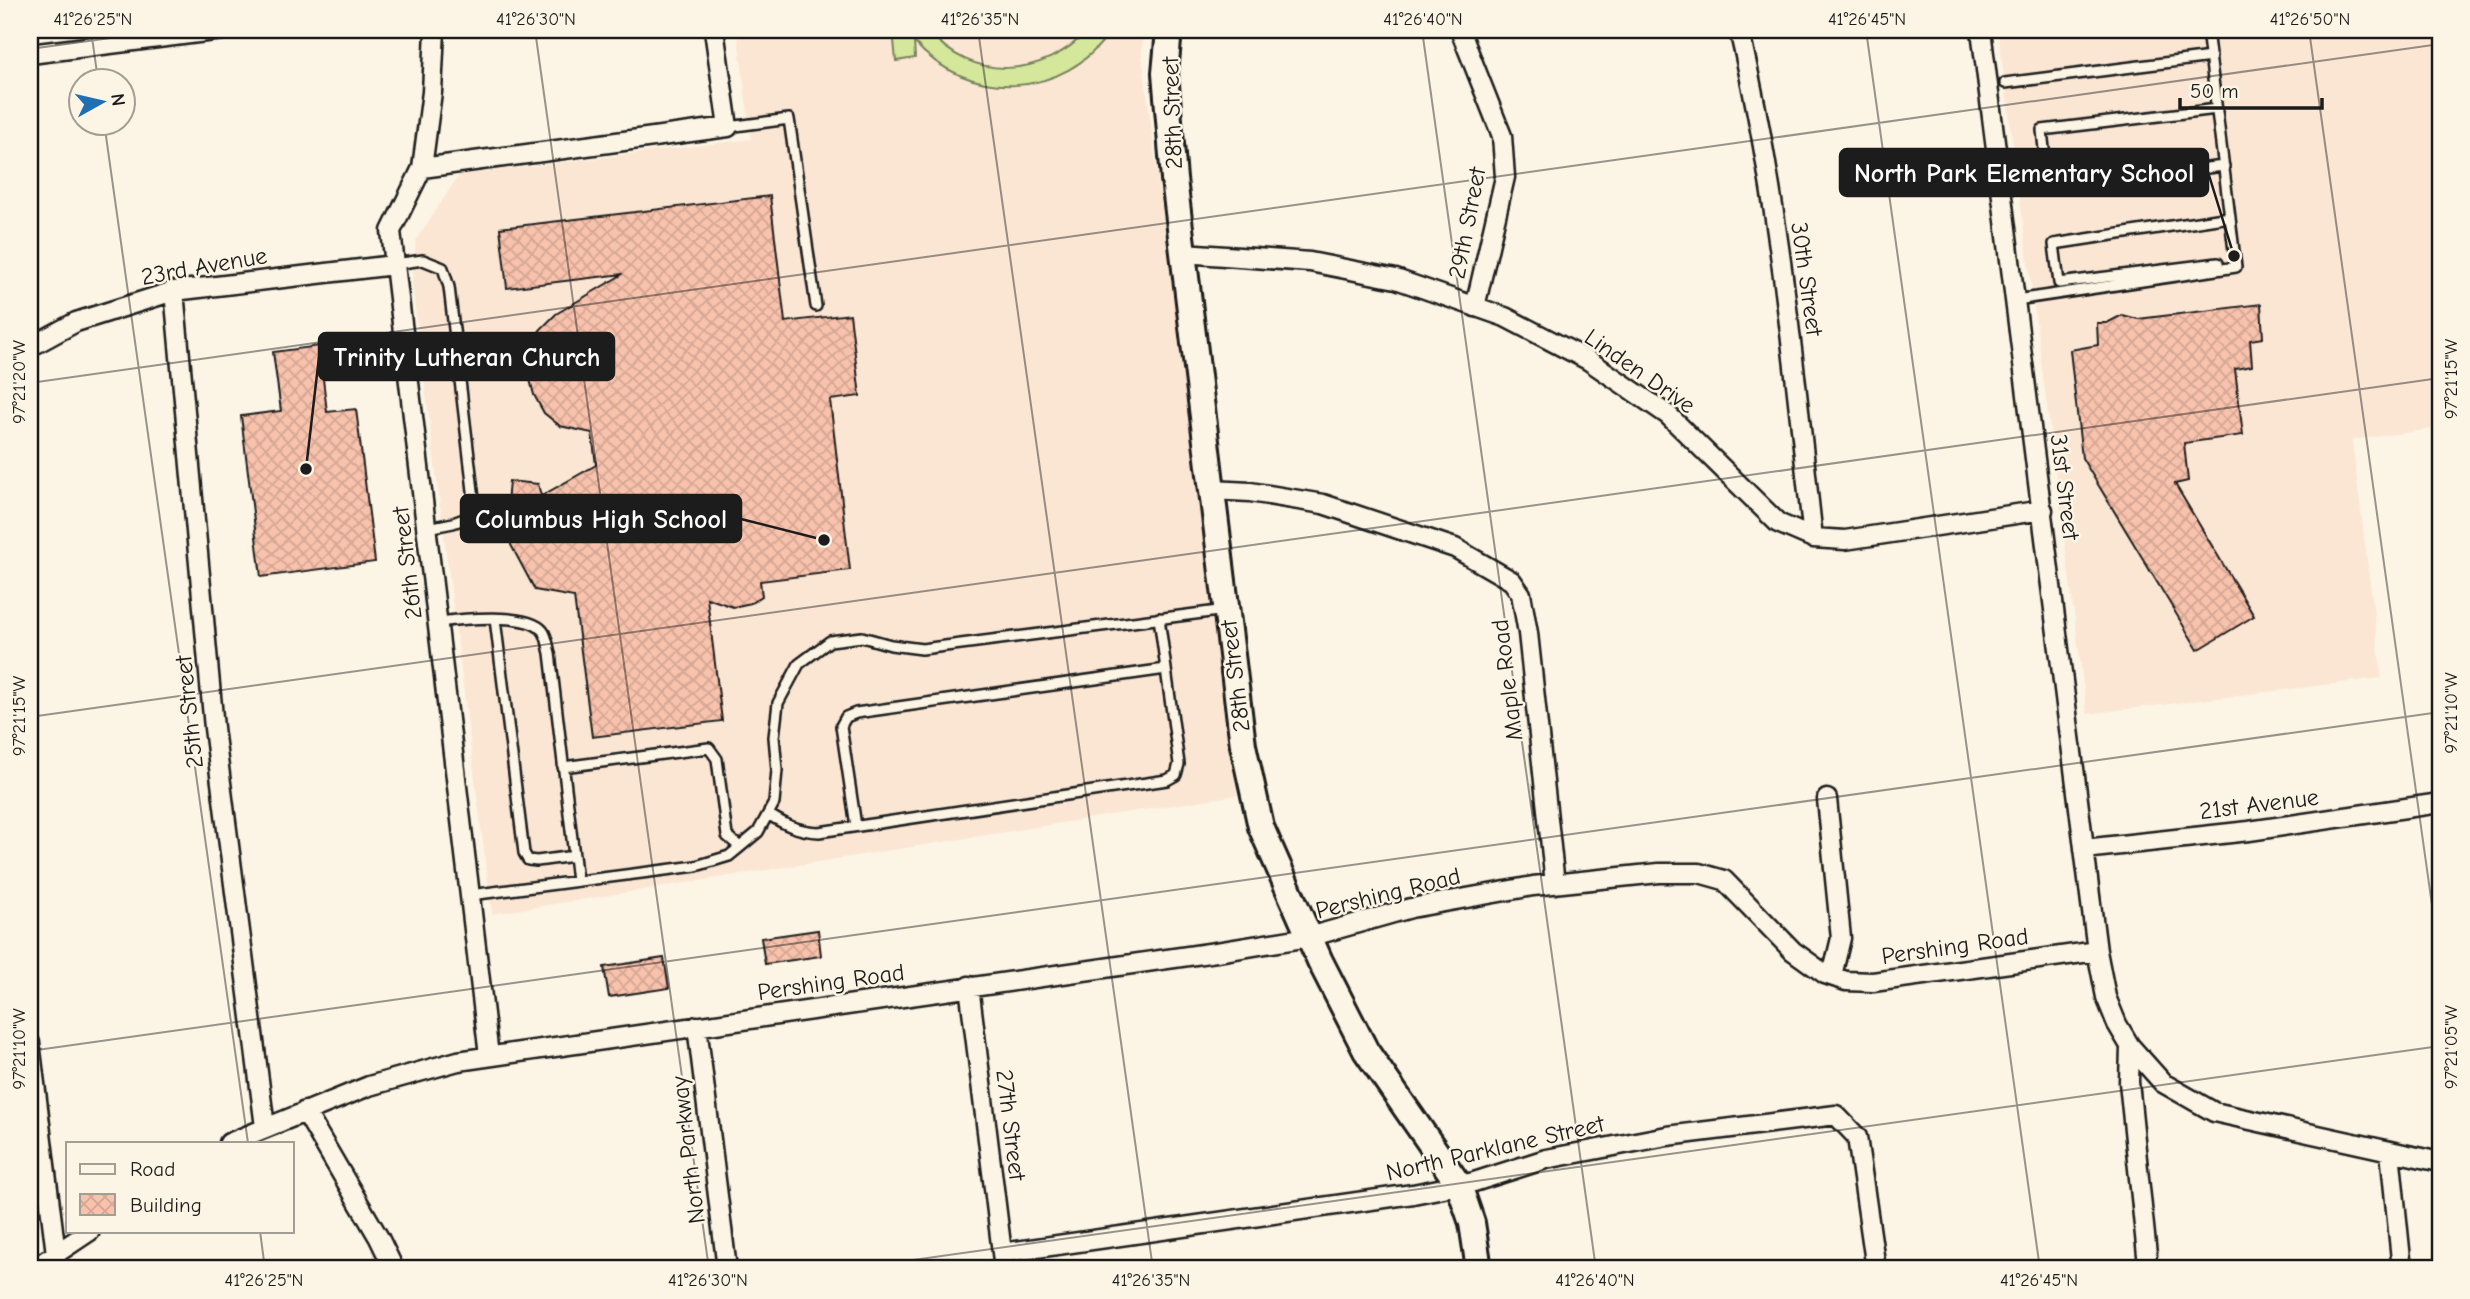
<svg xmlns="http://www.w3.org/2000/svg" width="2470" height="1299" font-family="'Comic Neue',sans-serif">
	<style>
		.built { fill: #fbe6d4 }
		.park { fill: #d4e79b; stroke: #78825c; stroke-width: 2 }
		.building { fill: url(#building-cross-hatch); stroke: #1c1c1c; stroke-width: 2 }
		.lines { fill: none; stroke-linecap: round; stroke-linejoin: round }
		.lane-casing { stroke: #1c1c1c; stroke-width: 14 }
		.street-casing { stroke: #1c1c1c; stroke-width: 23 }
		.secondary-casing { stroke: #1c1c1c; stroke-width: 30 }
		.lane { stroke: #fcf5e5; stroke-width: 9 }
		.street { stroke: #fcf5e5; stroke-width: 18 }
		.secondary { stroke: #fcf5e5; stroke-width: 24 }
		.ticks { fill: none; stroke: #1c1c1c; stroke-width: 2; stroke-opacity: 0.45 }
		.labels { text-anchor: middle; stroke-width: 5; stroke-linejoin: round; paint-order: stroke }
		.street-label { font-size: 24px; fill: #1c1c1c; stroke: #fcf5e5 }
		.leader { fill: none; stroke: #1c1c1c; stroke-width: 2.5 }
		.callout-dot { fill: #1c1c1c; stroke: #fcf5e5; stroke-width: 2.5 }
		.callout { fill: #1c1c1c; stroke: #1c1c1c; stroke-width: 2.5 }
		.callout-label { font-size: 26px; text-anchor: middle; font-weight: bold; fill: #fff }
		.neatline { fill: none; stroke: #1c1c1c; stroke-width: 2.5 }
		.ticks-label { font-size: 18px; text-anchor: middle; fill: #1c1c1c }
	</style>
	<defs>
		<pattern id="building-cross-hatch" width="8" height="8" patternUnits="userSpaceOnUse" patternTransform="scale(1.75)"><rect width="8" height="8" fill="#f8c2ac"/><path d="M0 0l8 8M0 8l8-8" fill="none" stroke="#d4a693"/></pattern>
	</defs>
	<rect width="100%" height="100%" fill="#fcf5e5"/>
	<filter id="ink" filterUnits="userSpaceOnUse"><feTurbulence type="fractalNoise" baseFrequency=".0143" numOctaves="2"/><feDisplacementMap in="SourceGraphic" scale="14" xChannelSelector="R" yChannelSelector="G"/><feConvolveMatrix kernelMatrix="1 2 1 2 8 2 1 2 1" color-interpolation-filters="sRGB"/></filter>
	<g filter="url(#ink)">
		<!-- built -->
		<path class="built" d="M 737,30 L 1143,30 L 1142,54 L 1237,795 L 492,914 L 412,284 L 416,240 L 459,175 L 751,139 Z
			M 2011,30 L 2440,30 L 2440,428 L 2352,440 L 2382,678 L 2087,714 L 1998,31 Z"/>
		<!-- park -->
		<path class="park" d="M 893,30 L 928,30 C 971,83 1044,78 1088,30 L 1111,30 C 1065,100 968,103 914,42 L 915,58 L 896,61 Z"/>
		<!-- building -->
		<path class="building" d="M 770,196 L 785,322 L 850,314 L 860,396 L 830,400 L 850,570 L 760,581 L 762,596 L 751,603 L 733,607 L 707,598 L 722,721 L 592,737 L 574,597 L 535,590 L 511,545 L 506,515 L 509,481 L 538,484 L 541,496 L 596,465 L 592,433 L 560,426 L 544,413 L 534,395 L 528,372 L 530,348 L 540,330 L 556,314 L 623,274 L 507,288 L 500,228 Z
			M 2261,304 L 2263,338 L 2250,340 L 2252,366 L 2235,369 L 2243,435 L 2184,443 L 2188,481 L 2175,484 L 2254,616 L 2198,650 L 2082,458 L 2070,350 L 2098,345 L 2097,323 L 2107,323 L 2122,315 L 2138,319 Z
			M 319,346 L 327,412 L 356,409 L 375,562 L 261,577 L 241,416 L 281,411 L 273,352 Z
			M 818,930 L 821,956 L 765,964 L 761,938 Z
			M 664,958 L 669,988 L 609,997 L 604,967 Z"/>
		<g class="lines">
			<!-- lane casing -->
			<g class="lane-casing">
				<path id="lane" d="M 2005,83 L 2211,57
					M 2217,109 L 2042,130 L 2048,187 L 2224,166
					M 728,127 L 789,119 L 816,306
					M 395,264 L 423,260 L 443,268 L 449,287 L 474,499 L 469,517 L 453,523 L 428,528
					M 2218,267 L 2218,263 L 2059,283 L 2054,244 L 2230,217
					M 2016,300 L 2236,267 L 2207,30
					M 495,619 L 524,853 L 528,860 L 537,861 L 574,856
					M 439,622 C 461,619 529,612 543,631 C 547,636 548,646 550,653 L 577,881
					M 563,767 L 709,748 L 717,759 L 727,836 L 740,847
					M 768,814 C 785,825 798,831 819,832 L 1167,780 L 1176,775 L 1179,764 L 1159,618
					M 856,826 L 841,726 L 846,717 L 856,713 L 1166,669
					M 470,895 L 696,866 L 729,856 L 740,847 L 758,832 L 774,803 L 777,770 L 774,737 L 778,703 L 799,664 L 830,641 L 862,637 L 891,645 L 922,649 L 1226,610"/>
			</g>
			<!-- street casing -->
			<g class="street-casing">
				<path id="street" d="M 435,30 L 432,92 L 422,168 L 391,231 L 489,1056
					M 1460,30 L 1502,136 L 1505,177 L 1475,307
					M 1739,30 C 1779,197 1794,368 1813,538
					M 1981,30 L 2097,951
					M 30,54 L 222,30
					M 422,168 L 728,127 L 714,30
					M 1183,253 L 1310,262 L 1396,279 L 1505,317 L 1588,360 L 1668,415 L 1778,523 L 1813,538 L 1845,540 L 2043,510
					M 174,291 L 214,728 L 265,1127
					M 30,347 L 76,322 L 174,291 L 394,265
					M 1211,490 L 1250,492 L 1323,504 L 1455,548 L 1512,581 L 1521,594 L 1528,633 L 1555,884
					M 1827,799 L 1841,938 L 1832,976
					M 2084,849 L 2249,831 L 2440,803
					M 969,986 L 1004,1269
					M 697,1026 L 727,1269
					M 30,1043 L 56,1254
					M 2130,1046 L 2129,1082 L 2147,1255
					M 305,1111 L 379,1238 L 394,1269
					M 229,1143 L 369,1086 L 458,1061 L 1223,951 L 1309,937 L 1411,908 L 1533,886 L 1659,873 L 1699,873 L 1724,880 L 1793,951 L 1825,974 L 1846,981 L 1873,982 L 2097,951 L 2106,997 L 2117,1024 L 2130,1046 L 2163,1083 L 2214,1112 L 2440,1162
					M 2390,1152 L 2402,1269
					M 1002,1253 L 1413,1194 L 1474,1182 L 1546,1159 L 1667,1136 L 1836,1115 L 1857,1137 L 1876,1269
					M 33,1269 L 90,1231"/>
			</g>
			<!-- secondary casing -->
			<g class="secondary-casing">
				<path id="secondary" d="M 1169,30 L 1165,73 L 1174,179 L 1243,745 L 1261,827 L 1320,961 L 1366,1051 L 1459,1185 L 1472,1223 L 1479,1269"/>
			</g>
			<!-- lane -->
			<use href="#lane" class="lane"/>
			<!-- street -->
			<use href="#street" class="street"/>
			<!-- secondary -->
			<use href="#secondary" class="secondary"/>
		</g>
	</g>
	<!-- ticks -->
	<path class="ticks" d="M 91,30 L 98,80M 535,30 L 709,1269M 978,30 L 1153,1269M 1422,30 L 1596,1269M 1866,30 L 2040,1269M 2309,30 L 2440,962M 30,49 L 169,30M 104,122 L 248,1143M 30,383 L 2440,44M 30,717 L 2440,378M 30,1051 L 2440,712M 260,1231 L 265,1269M 849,1269 L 2440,1046"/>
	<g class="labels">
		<!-- street labels -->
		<g class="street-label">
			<text transform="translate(1172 113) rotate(-92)" y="8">28th Street</text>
			<text transform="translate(1467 223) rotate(-79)" y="8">29th Street</text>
			<text transform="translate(204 266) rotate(-10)" y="8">23rd Avenue</text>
			<text transform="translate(1807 279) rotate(82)" y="8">30th Street</text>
			<text transform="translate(1640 371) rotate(35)" y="8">Linden Drive</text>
			<text transform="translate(2065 487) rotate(83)" y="8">31st Street</text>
			<text transform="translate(407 563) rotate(-97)" y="8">26th Street</text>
			<text transform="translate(1235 676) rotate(-97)" y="8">28th Street</text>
			<text transform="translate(1507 680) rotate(-97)" y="8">Maple Road</text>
			<text transform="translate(189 712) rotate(-96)" y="8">25th Street</text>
			<text transform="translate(2259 804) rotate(-7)" y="8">21st Avenue</text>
			<text transform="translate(1388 893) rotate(-14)" y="8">Pershing Road</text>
			<text transform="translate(1955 946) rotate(-8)" y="8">Pershing Road</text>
			<text transform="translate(831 982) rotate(-8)" y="8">Pershing Road</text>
			<text transform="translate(1011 1125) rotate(83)" y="8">27th Street</text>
			<text transform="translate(1495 1148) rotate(-13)" y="8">North Parklane Street</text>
			<text transform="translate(688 1150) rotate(-97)" y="8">North Parkway</text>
		</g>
	</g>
	<!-- callouts -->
	<path class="leader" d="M2234 256L2208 172M306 469L319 357M824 540L741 519"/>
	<g class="callout-dot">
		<circle cx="2234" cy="256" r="7"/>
		<circle cx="306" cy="469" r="7"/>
		<circle cx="824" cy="540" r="7"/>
	</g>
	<g class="callout">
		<rect x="1840" y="149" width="368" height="47" rx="7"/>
		<rect x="319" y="333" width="295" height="47" rx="7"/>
		<rect x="461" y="495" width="280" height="47" rx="7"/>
	</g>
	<g class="callout-label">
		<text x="2024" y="182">North Park Elementary School</text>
		<text x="467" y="366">Trinity Lutheran Church</text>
		<text x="601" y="528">Columbus High School</text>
	</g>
	<!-- margin -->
	<rect width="2470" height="1299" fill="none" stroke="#fcf5e5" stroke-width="77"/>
	<!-- legend -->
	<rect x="66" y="1142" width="228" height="91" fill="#fcf5e5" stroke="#a29e95" stroke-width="2"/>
	<rect x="80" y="1164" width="35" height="10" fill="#fcf5e5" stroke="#a29e95" stroke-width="2"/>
	<text x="130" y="1176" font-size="21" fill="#1c1c1c">Road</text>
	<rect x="80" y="1194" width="35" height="21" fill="url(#building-cross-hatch)" stroke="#a29e95" stroke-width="2"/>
	<text x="130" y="1212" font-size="21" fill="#1c1c1c">Building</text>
	<!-- north arrow -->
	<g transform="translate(102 102) rotate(82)"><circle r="33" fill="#fcf5e5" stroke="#a29e95" stroke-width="2"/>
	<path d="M0-5L12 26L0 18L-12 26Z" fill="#1f6fb2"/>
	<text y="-10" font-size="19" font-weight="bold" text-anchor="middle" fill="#1c1c1c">N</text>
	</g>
	<!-- scale -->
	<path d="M2180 98v10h142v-10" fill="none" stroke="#1c1c1c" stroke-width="3.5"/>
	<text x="2190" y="98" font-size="21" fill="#1c1c1c" stroke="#fcf5e5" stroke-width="5" paint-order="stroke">50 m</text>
	<rect x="38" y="38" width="2394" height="1222" class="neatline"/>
	<g class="ticks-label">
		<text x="93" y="25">41°26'25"N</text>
		<text x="536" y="25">41°26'30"N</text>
		<text x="980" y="25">41°26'35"N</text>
		<text x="1423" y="25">41°26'40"N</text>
		<text x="1867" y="25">41°26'45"N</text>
		<text x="2310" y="25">41°26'50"N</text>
		<text transform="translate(2451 379) rotate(-90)" y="6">97°21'15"W</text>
		<text transform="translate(19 382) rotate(-90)" y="6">97°21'20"W</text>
		<text transform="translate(2451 713) rotate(-90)" y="6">97°21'10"W</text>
		<text transform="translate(19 716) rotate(-90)" y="6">97°21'15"W</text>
		<text transform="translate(2451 1047) rotate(-90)" y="6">97°21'05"W</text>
		<text transform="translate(19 1049) rotate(-90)" y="6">97°21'10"W</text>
		<text x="264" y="1286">41°26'25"N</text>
		<text x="708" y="1286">41°26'30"N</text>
		<text x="1151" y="1286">41°26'35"N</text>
		<text x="1595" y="1286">41°26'40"N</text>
		<text x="2039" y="1286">41°26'45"N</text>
	</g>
</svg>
